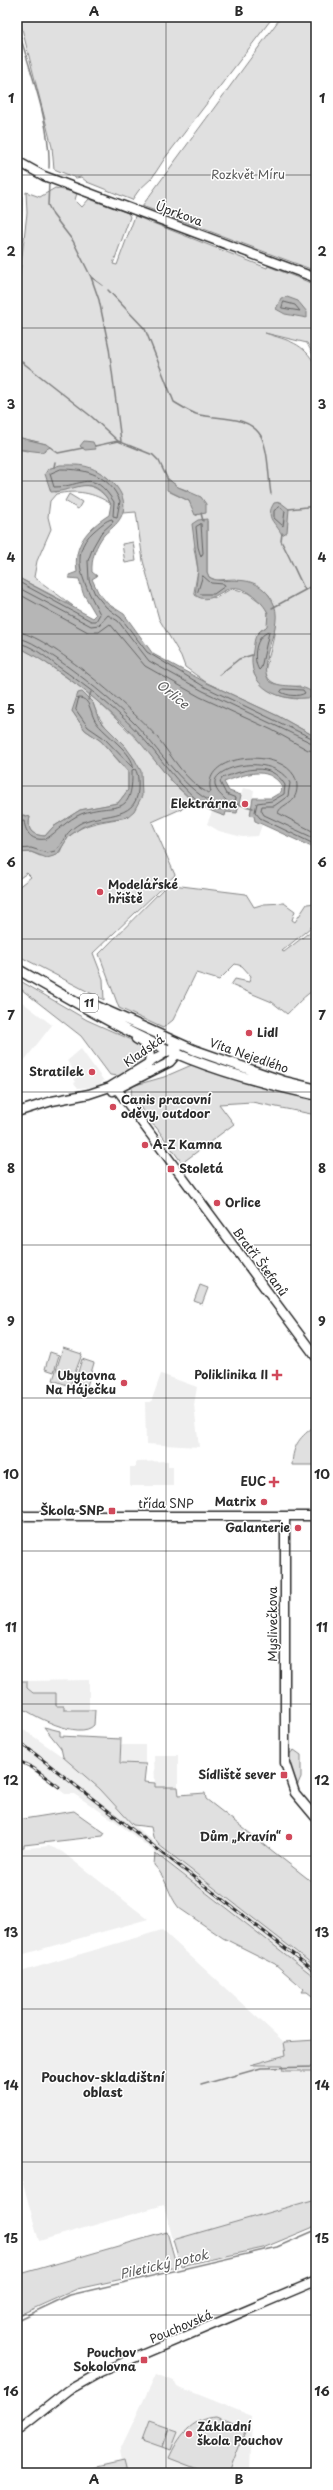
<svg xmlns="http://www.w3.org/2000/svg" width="333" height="2490" font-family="'Playpen Sans',sans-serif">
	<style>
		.built { fill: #efefef }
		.green { fill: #e0e0e0; stroke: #868686; fill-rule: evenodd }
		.water { fill: #b6b6b6; stroke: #7e7e7e }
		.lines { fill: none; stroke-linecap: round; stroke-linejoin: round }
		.shore { stroke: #636363; stroke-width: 1 }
		.stream { stroke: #7e7e7e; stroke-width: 1.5 }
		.secondary-casing { stroke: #2b2b2b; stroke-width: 11 }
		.primary-casing { stroke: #2b2b2b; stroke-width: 12 }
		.secondary { stroke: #fff; stroke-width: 8 }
		.primary { stroke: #fff; stroke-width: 9 }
		.rail-casing { stroke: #2b2b2b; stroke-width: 3 }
		.rail { stroke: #fff; stroke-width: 1.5; stroke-dasharray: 4.5; stroke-linecap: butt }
		.grid { fill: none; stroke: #2b2b2b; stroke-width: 1; stroke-opacity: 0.55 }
		.poi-dot { fill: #d1495b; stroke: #fff; stroke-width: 1.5 }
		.labels { text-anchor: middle; stroke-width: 3; stroke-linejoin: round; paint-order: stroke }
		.shield { fill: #fff; stroke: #6b6b6b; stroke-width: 1 }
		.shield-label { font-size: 11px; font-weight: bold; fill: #2b2b2b }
		.park-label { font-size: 12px; fill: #585858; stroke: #fff }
		.street-label { font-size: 12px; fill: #2b2b2b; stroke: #fff }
		.poi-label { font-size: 12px; font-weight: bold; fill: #2b2b2b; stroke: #fff; text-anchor: end }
		.water-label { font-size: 13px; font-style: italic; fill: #5c5c5c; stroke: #fff }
		.neighbourhood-label { font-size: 13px; font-weight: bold; fill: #2b2b2b; stroke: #fff }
		.neatline { fill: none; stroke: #2b2b2b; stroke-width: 1.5 }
		.grid-label { font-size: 13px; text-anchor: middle; font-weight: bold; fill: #2b2b2b }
	</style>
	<rect width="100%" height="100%" fill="#fff"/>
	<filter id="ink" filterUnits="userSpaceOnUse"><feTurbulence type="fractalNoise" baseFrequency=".025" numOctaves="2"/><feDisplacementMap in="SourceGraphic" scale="8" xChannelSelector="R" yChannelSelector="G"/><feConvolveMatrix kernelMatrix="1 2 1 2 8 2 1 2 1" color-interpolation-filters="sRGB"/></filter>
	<g filter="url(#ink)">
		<!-- built -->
		<path class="built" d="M 243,788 L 254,790 L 250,815 L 256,818 L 255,823 L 262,825 L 258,836 L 242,837 L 219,831 L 207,824 L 212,812 L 225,816 L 226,812 L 237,812 Z
			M 17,998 L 52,1025 L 17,1070 Z
			M 81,1049 L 104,1081 L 96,1087 L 78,1088 L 74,1083 L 76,1082 L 74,1079 L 78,1076 L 67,1061 Z
			M 161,1374 L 197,1387 L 194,1405 L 199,1447 L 146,1444 L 145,1402 L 151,1402 Z
			M 168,1461 L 168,1466 L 173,1466 L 173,1486 L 130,1486 L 130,1467 L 136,1467 L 136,1462 Z
			M 89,1680 L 89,1710 L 64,1710 L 56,1706 L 56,1693 L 33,1693 L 27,1688 L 27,1681 Z
			M 17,1725 L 63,1757 L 100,1789 L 133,1825 L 316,1967 L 316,1978 L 115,1821 L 74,1794 L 65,1794 L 17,1756 Z
			M 121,1745 L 145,1745 L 145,1763 L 121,1763 Z
			M 154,1755 L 178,1755 L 178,1787 L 155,1787 Z
			M 49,1846 L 61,1851 L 148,1919 L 17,1956 L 17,1849 Z
			M 162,1930 L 284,2042 L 286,2055 L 252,2064 L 283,2065 L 316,2071 L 316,2199 L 173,2240 L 164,2205 L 39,2241 L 17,2162 L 17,1973 Z
			M 156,2374 L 175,2382 L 177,2386 L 252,2416 L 250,2473 L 127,2473 L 124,2462 L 121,2462 L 119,2452 Z"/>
		<!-- green -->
		<path class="green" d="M 19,17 L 273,17 L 165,158 L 152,178 L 139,190 L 132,200 L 87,182 L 81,177 L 76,178 L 54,169 L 52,147 Z
			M 281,17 L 316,17 L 316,271 L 142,206 Z
			M 17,172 C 27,186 19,248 17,267 Z
			M 55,188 L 77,193 L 75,200 L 82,207 L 89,199 L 128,213 L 130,217 L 113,264 L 117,265 L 135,216 L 267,268 L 268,266 L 316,285 L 316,361 L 307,343 L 265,333 C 289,341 303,342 316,366 L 316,737 L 278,716 L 207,683 L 185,667 L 181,656 L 159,619 L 143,561 L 136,512 L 123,513 C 125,473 81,459 48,469 L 55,492 C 80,484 95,479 111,504 C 93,492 77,490 56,494 L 50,501 L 48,517 L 51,529 L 37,561 L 34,577 L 73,606 L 17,577 L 17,449 L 27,451 L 46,444 L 17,437 L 17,337 L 21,329 L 17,299 L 27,213 L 26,192 L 40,197 ZM 167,478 L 178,487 L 189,491 L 197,516 L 189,501 L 170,492 ZM 207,521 L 207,572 L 209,577 L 216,580 L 235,579 L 269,595 C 281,623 272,643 265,671 C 269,687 286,687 300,686 L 297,699 C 276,697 266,691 254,674 L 261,630 L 268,626 L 268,613 L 264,605 L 248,593 L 232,588 L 216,598 L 194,592 L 198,570 L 194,548 Z
			M 69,494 L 82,502 L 78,509 L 65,501 Z
			M 133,542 L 136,561 L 125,563 L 122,544 Z
			M 17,646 L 39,658 L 90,694 L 144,746 L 173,783 L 194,803 L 152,822 L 175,875 L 93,953 L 103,979 L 104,1000 L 17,955 L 17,888 L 31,877 L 27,873 L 17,880 L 17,853 L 31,852 L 40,856 L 60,852 C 71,822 100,823 127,817 L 135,760 C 121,741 99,726 93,703 L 72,711 L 85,730 L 101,741 L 128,772 L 128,790 L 118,803 L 80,810 L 53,827 L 45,836 C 31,835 27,830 30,817 L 23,815 L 17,819 Z
			M 173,885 L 246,894 L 254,907 L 264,904 L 284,903 L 295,911 L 292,920 L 295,922 L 307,904 L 316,903 L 316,923 L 282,951 L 284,952 L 316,927 L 316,989 C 304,995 297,1005 287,1014 L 272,1002 L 231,985 L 235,979 L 249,982 L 251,976 L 242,966 L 235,964 L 219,980 L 196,973 L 173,1020 L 163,1028 L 119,1008 L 99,954 L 164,888 Z
			M 17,979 L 87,1020 L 134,1041 L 147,1052 L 146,1062 L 120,1076 L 110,1075 L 81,1036 L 17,986 Z
			M 194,1064 L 316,1098 L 316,1115 L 252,1102 L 219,1104 L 234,1124 L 182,1163 L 156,1127 L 149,1122 L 141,1108 L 131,1096 L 132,1086 L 164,1077 Z
			M 200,1285 L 208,1288 L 202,1304 L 194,1301 Z
			M 63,1348 L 82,1354 L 70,1386 L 53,1380 Z
			M 50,1352 L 59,1355 L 54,1372 L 45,1369 Z
			M 82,1359 L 94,1363 L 87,1386 L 75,1382 Z
			M 316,1425 L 316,1465 L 292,1465 C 293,1444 300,1437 316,1425 Z
			M 17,1681 L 27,1681 L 27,1688 L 33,1693 L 56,1693 L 56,1706 L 64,1706 L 64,1710 L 95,1710 L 94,1725 C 80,1741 30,1715 17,1704 Z
			M 44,1727 L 60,1731 L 60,1736 L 121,1739 L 120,1763 L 146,1764 L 144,1782 L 155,1783 L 155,1787 L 178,1787 L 179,1795 L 205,1793 L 206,1799 L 316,1885 L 316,1967 L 159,1845 L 153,1837 L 151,1827 L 133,1825 L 100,1789 L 63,1757 L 61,1748 Z
			M 294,1750 L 301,1755 L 301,1777 L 297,1786 L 295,1786 L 288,1755 Z
			M 74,1811 L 105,1833 L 103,1836 L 24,1845 L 24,1848 L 17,1849 L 17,1820 Z
			M 155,1853 L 316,1978 L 316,1999 L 307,1992 L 302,1992 L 304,1989 L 275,1964 L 223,1938 L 179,1908 C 168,1895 167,1878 154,1865 Z
			M 316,2040 L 316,2071 L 283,2071 L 282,2065 L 250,2065 L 286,2055 L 284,2042 Z
			M 316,2199 L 316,2226 L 263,2248 L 181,2266 L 173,2240 Z
			M 167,2232 L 177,2267 L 77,2289 L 17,2316 L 17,2275 Z
			M 216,2417 L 246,2429 L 229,2473 L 208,2473 L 169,2458 C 178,2438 191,2418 216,2417 Z
			M 149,2421 L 169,2428 L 162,2447 L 142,2440 Z
			M 169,2429 L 178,2432 L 171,2450 L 163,2447 Z
			M 124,2461 L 127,2473 L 70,2473 Z"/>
		<!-- water -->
		<path class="water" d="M 287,297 L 298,301 L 307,312 L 307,318 L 285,314 L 276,309 L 281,298 Z
			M 17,437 L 46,444 L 50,447 L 42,452 L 17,449 Z
			M 84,441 L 93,442 L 96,449 L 85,450 L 80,446 Z
			M 60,465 C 70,465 81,464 91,468 C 109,475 132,496 121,517 C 117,525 110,529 104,535 C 96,545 91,559 92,572 L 97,576 L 92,579 L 98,592 L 108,604 L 124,614 L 153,654 L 207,683 L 278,716 L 316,737 L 316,849 L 255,821 L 254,816 L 250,815 L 253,798 L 271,798 L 281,792 L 282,786 C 267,764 244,775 224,782 L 229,791 L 241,795 L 237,813 L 226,812 L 225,816 C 177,802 159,760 125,726 C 92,695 57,667 17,646 L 17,577 L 93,618 L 96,615 L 83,593 L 79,579 L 69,578 L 69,575 L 77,572 C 73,545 87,529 109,515 L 111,504 C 91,472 79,491 51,492 L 45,474 L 48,469 Z
			M 167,478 L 178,487 L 201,497 L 206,504 L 206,513 L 195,515 L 189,501 L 167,490 Z
			M 280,502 L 289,509 L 287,532 L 282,535 C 276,522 264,519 274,503 Z
			M 207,519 L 207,572 L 209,577 C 222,587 248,570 268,594 C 292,623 254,655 269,681 C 284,690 302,681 315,695 L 313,697 C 281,703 245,689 253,650 C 254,645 254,637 258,633 C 260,630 265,629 267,626 L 268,613 C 263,602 245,585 231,588 C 218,592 209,605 195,595 L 198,570 L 192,524 L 198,520 Z
			M 82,692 L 93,703 L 99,720 L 125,746 L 135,760 L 141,771 L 142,796 L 134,811 L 127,817 L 94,822 L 82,827 L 69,836 L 57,855 L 47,858 L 31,852 L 17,853 L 17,819 L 23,815 L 30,817 C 27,830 31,835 45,836 L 53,827 L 80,810 L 118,803 L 128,790 L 128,771 L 101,741 L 85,730 L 72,711 L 78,693 Z"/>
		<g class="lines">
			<!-- shore -->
			<path class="shore" d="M 284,302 L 295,305 L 300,311 L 282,308 Z
				M 61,469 C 87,469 109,475 120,501 L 117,517 L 113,516 L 114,502 C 92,467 83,487 54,487 L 50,474 Z
				M 280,507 L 285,511 L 283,526 L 274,518 L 274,511 Z
				M 201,524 L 203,553 L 201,557 L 198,547 L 196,527 Z
				M 203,576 L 211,583 L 224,584 L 225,586 L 214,594 L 200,594 L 198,592 Z
				M 17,581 L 91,621 L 96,621 L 100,614 C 86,587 66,555 94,531 C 100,526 106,520 112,519 L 113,522 L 101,533 L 93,547 L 88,561 L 89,580 L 95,594 L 106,607 L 121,618 L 147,652 L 205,687 L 316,740
				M 17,587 L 91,626 L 99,625 L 108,615 L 118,621 L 149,661 L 203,691 L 316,745
				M 17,593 L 88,632 L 99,632 L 110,624 L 145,666 L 200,697 L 272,730 L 308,750 L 316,751
				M 17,632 C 47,633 136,713 157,737 C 172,756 186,782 208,793 L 211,792 C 198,749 299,746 297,788 C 296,805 281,803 278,813 L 316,833
				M 269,632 L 261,668 L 259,670 C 252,659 255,635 269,632 Z
				M 17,638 C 30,639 46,652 57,659 C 84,678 108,697 132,721 C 156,744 188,798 221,805 L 227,801 C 222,796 216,792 215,784 C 212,766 273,752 290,783 L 288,796 L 274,806 L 262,806 L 261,810 L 264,815 L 316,839
				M 17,643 C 30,644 46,657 56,665 C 89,688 122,713 148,744 C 164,763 177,782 196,799 C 206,808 223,813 234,807 L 236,798 L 226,794 L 220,782 L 222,778 C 244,770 270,760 285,785 L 284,794 L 272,801 L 257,803 L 255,812 L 260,818 L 316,845
				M 283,689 L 303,690 L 305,693 C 299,697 287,696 281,692 Z
				M 79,698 C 91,698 90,714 96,722 C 103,733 135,754 133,768 L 104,738 L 88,727 L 76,710 Z
				M 17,822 L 24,821 C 26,834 32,841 46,839 C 58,831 67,820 81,814 C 114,801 133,821 132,770 L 135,769 C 139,775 138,783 138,790 C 136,822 99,812 79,824 C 63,834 65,841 55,851 L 47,853 L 31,848 L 17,849"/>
			<!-- stream -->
			<path class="stream" d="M 17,25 C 29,69 51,123 49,168
				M 49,182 L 48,205 L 53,215 L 73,241 L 91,277 L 99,300 L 109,348 L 121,441
				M 91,277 L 102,285
				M 108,290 L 145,329 L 174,402 C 181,406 188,411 196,414 C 216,420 248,414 261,436 C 269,452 268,476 271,494
				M 17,358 L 92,417 L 118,441 L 153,455 L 159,461 L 168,480
				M 95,446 L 118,441
				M 50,447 L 58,453 L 83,448
				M 54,467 L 55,462
				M 289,509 L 316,506
				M 201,513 L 203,521
				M 305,590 L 316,583
				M 272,608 L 305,590 C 296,573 290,557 281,541 L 282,533
				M 219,675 L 239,659 L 252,655
				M 88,700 L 91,692
				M 237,804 L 253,808
				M 201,2085 L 261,2068 L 316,2067
				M 17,2320 L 70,2295 L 277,2247 L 316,2230"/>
			<!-- secondary casing -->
			<g class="secondary-casing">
				<path id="secondary" d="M 17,161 L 44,176 L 316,278
					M 136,1039 C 147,1045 154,1053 147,1066
					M 114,1085 L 316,1357
					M 113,1091 L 170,1062 L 176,1055 L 178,1048
					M 17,1112 L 52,1101 L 89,1094 L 110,1087 L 170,1050 L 176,1042
					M 17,1516 L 316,1516
					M 285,1516 L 285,1763 L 295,1793 L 316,1818
					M 17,2431 L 69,2390 L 101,2372 L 316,2281"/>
			</g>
			<!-- primary casing -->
			<g class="primary-casing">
				<path id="primary" d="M 17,969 C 74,1001 129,1035 190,1059 C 231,1075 273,1086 316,1095
					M 87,1002 L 194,1050 L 283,1081 L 312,1088"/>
			</g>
			<!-- secondary -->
			<use href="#secondary" class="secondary"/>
			<!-- primary -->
			<use href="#primary" class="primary"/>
			<!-- rail casing -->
			<g class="rail-casing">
				<path id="rail" d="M 17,1740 L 316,1972
					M 17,1760 L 33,1768 L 59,1787"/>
			</g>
			<!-- rail -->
			<use href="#rail" class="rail"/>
		</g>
	</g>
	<!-- grid -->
	<path class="grid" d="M 166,17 L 166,2473M 17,175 L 316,175M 17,328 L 316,328M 17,481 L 316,481M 17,634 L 316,634M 17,786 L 316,786M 17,939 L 316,939M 17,1092 L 316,1092M 17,1245 L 316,1245M 17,1398 L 316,1398M 17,1551 L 316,1551M 17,1704 L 316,1704M 17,1856 L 316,1856M 17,2009 L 316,2009M 17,2162 L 316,2162M 17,2315 L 316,2315"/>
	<!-- markers -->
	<g class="poi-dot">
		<circle cx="245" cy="804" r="4"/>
		<circle cx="100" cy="892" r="4"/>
		<circle cx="249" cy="1033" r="4"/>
		<circle cx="92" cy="1072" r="4"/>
		<circle cx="113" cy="1107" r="4"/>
		<circle cx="145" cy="1145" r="4"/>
		<rect x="167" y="1165" width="8" height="8" rx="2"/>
		<circle cx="217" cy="1203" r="4"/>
		<path d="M275 1369h4v4h4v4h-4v4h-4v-4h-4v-4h4z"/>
		<circle cx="124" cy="1383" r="4"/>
		<path d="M272 1476h4v4h4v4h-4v4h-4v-4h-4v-4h4z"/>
		<circle cx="264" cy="1502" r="4"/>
		<rect x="108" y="1507" width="8" height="8" rx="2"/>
		<circle cx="298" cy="1528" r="4"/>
		<rect x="280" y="1771" width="8" height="8" rx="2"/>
		<circle cx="289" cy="1837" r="4"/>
		<rect x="140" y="2356" width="8" height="8" rx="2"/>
		<circle cx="189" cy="2434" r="4"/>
	</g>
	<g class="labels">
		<!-- shield labels -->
		<rect class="shield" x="80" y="994" width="18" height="18" rx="3"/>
		<g class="shield-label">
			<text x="89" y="1007">11</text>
		</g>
		<!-- park labels -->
		<g class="park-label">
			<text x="248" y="179">Rozkvět Míru</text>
		</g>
		<!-- street labels -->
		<g class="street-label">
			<text transform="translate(179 214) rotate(20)" y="4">Úprkova</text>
			<text transform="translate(144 1051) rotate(-35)" y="4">Kladská</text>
			<text transform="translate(249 1056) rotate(19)" y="4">Víta Nejedlého</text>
			<text transform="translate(260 1262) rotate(53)" y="4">Bratří Štefanů</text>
			<text x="166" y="1508">třída SNP</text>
			<text transform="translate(273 1624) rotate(-90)" y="4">Myslivečkova</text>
			<text transform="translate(181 2327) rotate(-23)" y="4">Pouchovská</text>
		</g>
		<!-- poi labels -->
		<g class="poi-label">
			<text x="237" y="808">Elektrárna</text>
			<text x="108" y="889" text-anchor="start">Modelářské<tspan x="108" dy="14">hřiště</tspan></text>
			<text x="257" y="1037" text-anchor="start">Lidl</text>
			<text x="84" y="1076">Stratilek</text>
			<text x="121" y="1104" text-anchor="start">Canis pracovní<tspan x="121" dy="14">oděvy, outdoor</tspan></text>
			<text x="153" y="1149" text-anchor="start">A-Z Kamna</text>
			<text x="179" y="1173" text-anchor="start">Stoletá</text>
			<text x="225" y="1207" text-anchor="start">Orlice</text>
			<text x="268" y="1379">Poliklinika II</text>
			<text x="116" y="1380">Ubytovna<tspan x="116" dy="14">Na Háječku</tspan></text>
			<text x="266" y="1486">EUC</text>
			<text x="256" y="1506">Matrix</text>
			<text x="104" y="1515">Škola SNP</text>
			<text x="290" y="1532">Galanterie</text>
			<text x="276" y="1779">Sídliště sever</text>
			<text x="281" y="1841">Dům „Kravín“</text>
			<text x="136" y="2357">Pouchov<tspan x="136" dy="14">Sokolovna</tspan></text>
			<text x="197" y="2431" text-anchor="start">Základní<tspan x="197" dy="14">škola Pouchov</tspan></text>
		</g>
		<!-- water labels -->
		<g class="water-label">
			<text transform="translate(173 694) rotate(39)" y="5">Orlice</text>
			<text transform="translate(164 2264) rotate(-13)" y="5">Piletický potok</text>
		</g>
		<!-- neighbourhood labels -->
		<g class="neighbourhood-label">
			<text x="103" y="2082">Pouchov-skladištní<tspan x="103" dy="15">oblast</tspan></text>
		</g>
	</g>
	<!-- margin -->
	<rect width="333" height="2490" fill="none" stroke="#fff" stroke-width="44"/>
	<rect x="22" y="22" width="289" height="2446" class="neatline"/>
	<g class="grid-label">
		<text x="94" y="16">A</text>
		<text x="239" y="16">B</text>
		<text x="11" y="103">1</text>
		<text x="322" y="103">1</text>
		<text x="11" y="256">2</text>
		<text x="322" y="256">2</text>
		<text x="11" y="409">3</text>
		<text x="322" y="409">3</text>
		<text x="11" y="562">4</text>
		<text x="322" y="562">4</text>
		<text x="11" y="714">5</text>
		<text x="322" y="714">5</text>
		<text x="11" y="867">6</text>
		<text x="322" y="867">6</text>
		<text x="11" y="1020">7</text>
		<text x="322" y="1020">7</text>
		<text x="11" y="1173">8</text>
		<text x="322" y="1173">8</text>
		<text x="11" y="1326">9</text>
		<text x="322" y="1326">9</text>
		<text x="11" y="1479">10</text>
		<text x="322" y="1479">10</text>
		<text x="11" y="1632">11</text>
		<text x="322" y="1632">11</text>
		<text x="11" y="1785">12</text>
		<text x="322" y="1785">12</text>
		<text x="11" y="1937">13</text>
		<text x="322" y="1937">13</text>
		<text x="11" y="2090">14</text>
		<text x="322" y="2090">14</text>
		<text x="11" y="2243">15</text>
		<text x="322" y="2243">15</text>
		<text x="11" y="2396">16</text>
		<text x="322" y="2396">16</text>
		<text x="94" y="2484">A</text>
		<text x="239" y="2484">B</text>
	</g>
</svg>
